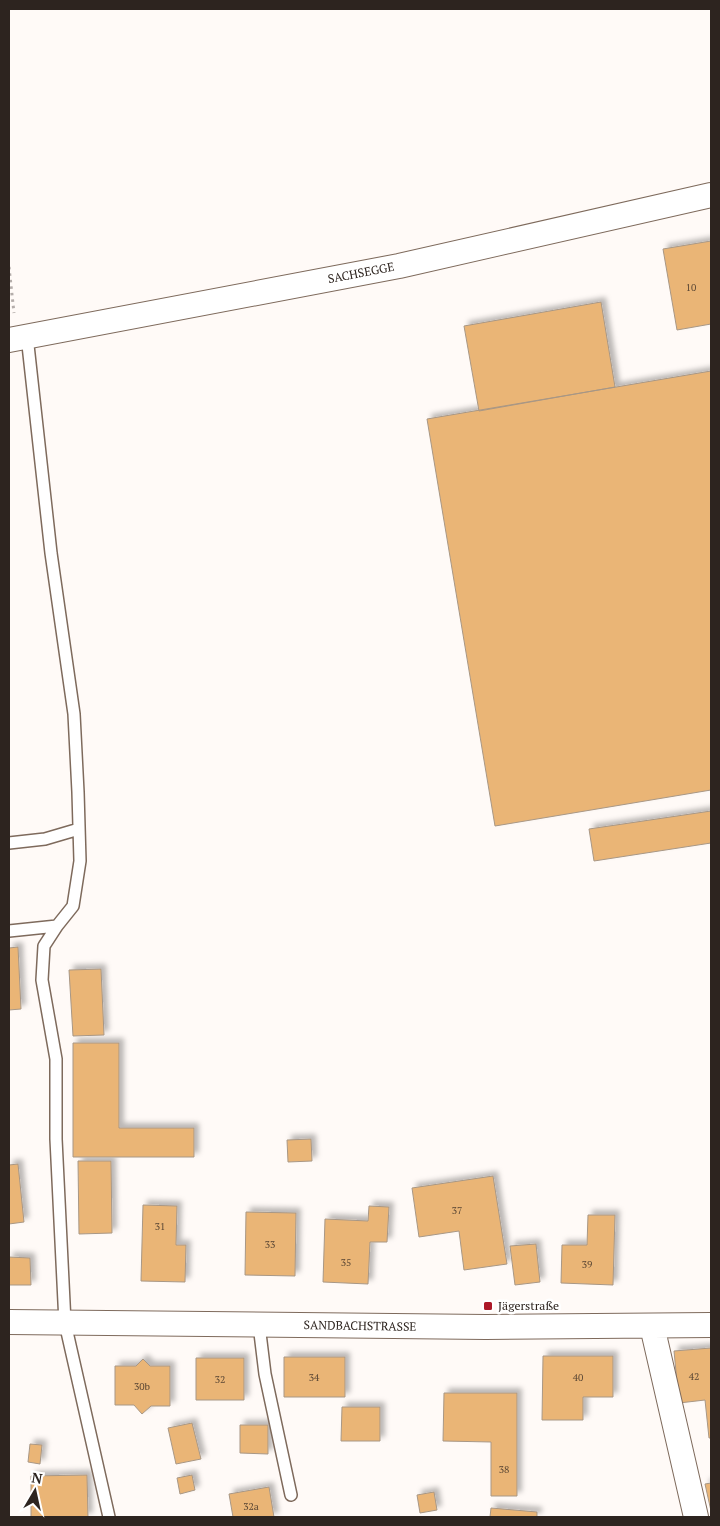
<svg xmlns="http://www.w3.org/2000/svg" width="720" height="1526" font-family="'PT Serif',serif">
	<style>
		.building { fill: #eab576; stroke: #a89785; filter: url(#shadow) }
		.lines { fill: none; stroke-linecap: round; stroke-linejoin: round }
		.service-casing { stroke: #7e6a5c; stroke-width: 14 }
		.minor-casing { stroke: #7e6a5c; stroke-width: 26 }
		.path { stroke: #b4adaa; stroke-width: 3; stroke-dasharray: 2.5 4; stroke-linecap: butt }
		.service { stroke: #fff; stroke-width: 11 }
		.minor { stroke: #fff; stroke-width: 24 }
		.poi-dot { fill: #ac1828; stroke: #fff; stroke-width: 2 }
		.labels { text-anchor: middle; stroke-width: 5; stroke-linejoin: round; paint-order: stroke }
		.number-label { font-size: 10px; fill: #5c4835 }
		.street-label { font-size: 12px; fill: #2d241f; stroke: #fff }
		.poi-label { font-size: 12px; fill: #2d241f; stroke: #fff; text-anchor: start }
	</style>
	<defs>
		<filter id="shadow"><feDropShadow dx="4.5" dy="-4.5" stdDeviation="2.5" flood-color="#0004"/></filter>
	</defs>
	<rect width="100%" height="100%" fill="#fffaf7"/>
	<!-- building -->
	<path class="building" d="M 711,241 L 711,324 L 677,330 L 663,249 Z
		M 601,302 L 615,387 L 479,411 L 464,326 Z
		M 711,371 L 711,790 L 495,826 L 427,419 Z
		M 711,811 L 711,843 L 594,861 L 589,829 Z
		M 18,947 L 21,1009 L 9,1010 L 9,948 Z
		M 101,969 L 104,1035 L 73,1036 L 69,970 Z
		M 73,1043 L 119,1043 L 119,1128 L 194,1128 L 194,1157 L 73,1157 Z
		M 311,1139 L 312,1161 L 288,1162 L 287,1140 Z
		M 78,1161 L 111,1161 L 112,1233 L 79,1234 Z
		M 18,1164 L 24,1222 L 9,1224 L 9,1165 Z
		M 493,1176 L 507,1264 L 464,1270 L 459,1231 L 419,1237 L 412,1188 Z
		M 143,1205 L 177,1206 L 176,1245 L 186,1245 L 185,1282 L 141,1281 Z
		M 369,1206 L 389,1207 L 387,1242 L 370,1242 L 368,1284 L 323,1282 L 325,1219 L 368,1221 Z
		M 246,1212 L 296,1213 L 295,1276 L 245,1275 Z
		M 588,1215 L 615,1215 L 613,1285 L 561,1283 L 562,1245 L 587,1245 Z
		M 536,1244 L 540,1282 L 515,1285 L 510,1246 Z
		M 9,1257 L 30,1258 L 31,1285 L 9,1285 Z
		M 711,1348 L 711,1438 L 709,1438 L 705,1400 L 679,1403 L 674,1351 Z
		M 543,1356 L 613,1356 L 613,1397 L 583,1397 L 583,1420 L 542,1420 Z
		M 284,1357 L 345,1357 L 345,1397 L 284,1397 Z
		M 196,1358 L 244,1358 L 244,1400 L 196,1400 Z
		M 143,1359 L 150,1366 L 170,1366 L 170,1406 L 151,1406 L 142,1414 L 134,1405 L 115,1405 L 115,1366 L 136,1366 Z
		M 444,1393 L 517,1393 L 517,1496 L 491,1496 L 491,1442 L 443,1441 Z
		M 342,1407 L 380,1407 L 380,1441 L 341,1441 Z
		M 192,1423 L 201,1459 L 176,1464 L 168,1428 Z
		M 240,1425 L 268,1425 L 268,1454 L 240,1453 Z
		M 30,1444 L 42,1445 L 40,1464 L 28,1462 Z
		M 87,1475 L 88,1517 L 31,1517 L 31,1476 Z
		M 192,1475 L 195,1490 L 180,1494 L 177,1478 Z
		M 711,1483 L 711,1511 L 705,1484 Z
		M 269,1487 L 274,1517 L 233,1517 L 229,1494 Z
		M 434,1492 L 437,1510 L 420,1513 L 417,1495 Z
		M 491,1508 L 537,1512 L 537,1517 L 490,1517 Z"/>
	<g class="lines">
		<!-- service casing -->
		<g class="service-casing">
			<path id="service" d="M 27,336 L 51,553 L 74,714 L 78,792 L 80,861 L 73,906 L 57,926 L 44,946 L 42,980 L 56,1059 L 56,1139 L 65,1323 L 109,1517
				M 9,843 L 45,839 L 79,829
				M 9,931 L 57,926
				M 259,1325 L 265,1374 L 291,1495"/>
		</g>
		<!-- minor casing -->
		<g class="minor-casing">
			<path id="minor" d="M 9,340 L 399,266 L 711,195
				M 9,1322 L 486,1327 L 711,1325
				M 652,1326 L 696,1517"/>
		</g>
		<!-- path -->
		<path class="path" d="M 9,267 L 14,313"/>
		<!-- service -->
		<use href="#service" class="service"/>
		<!-- minor -->
		<use href="#minor" class="minor"/>
	</g>
	<!-- markers -->
	<rect class="poi-dot" x="483" y="1301" width="10" height="10" rx="2.5"/>
	<g class="labels">
		<!-- number labels -->
		<g class="number-label">
			<text x="691" y="291">10</text>
			<text x="457" y="1214">37</text>
			<text x="160" y="1230">31</text>
			<text x="270" y="1248">33</text>
			<text x="346" y="1266">35</text>
			<text x="587" y="1268">39</text>
			<text x="694" y="1380">42</text>
			<text x="314" y="1381">34</text>
			<text x="578" y="1381">40</text>
			<text x="220" y="1383">32</text>
			<text x="142" y="1390">30b</text>
			<text x="504" y="1473">38</text>
			<text x="251" y="1510">32a</text>
		</g>
		<!-- street labels -->
		<g class="street-label">
			<text transform="translate(361 273) rotate(-11)" y="4">SACHSEGGE</text>
			<text transform="translate(360 1326) rotate(1)" y="4">SANDBACHSTRASSE</text>
		</g>
		<!-- poi labels -->
		<g class="poi-label">
			<text x="498" y="1310">Jägerstraße</text>
		</g>
	</g>
	<!-- border -->
	<rect width="720" height="1526" fill="none" stroke="#2d241f" stroke-width="20"/>
	<!-- north arrow -->
	<g transform="translate(35 1491) rotate(9)" stroke="#ffffff" stroke-width="4" paint-order="stroke">
	<path d="M0-4L9 19L0 12L-9 19Z" fill="#2d241f"/>
	<text y="-8" font-size="14" font-weight="bold" text-anchor="middle" fill="#2d241f">N</text>
	</g>
</svg>
